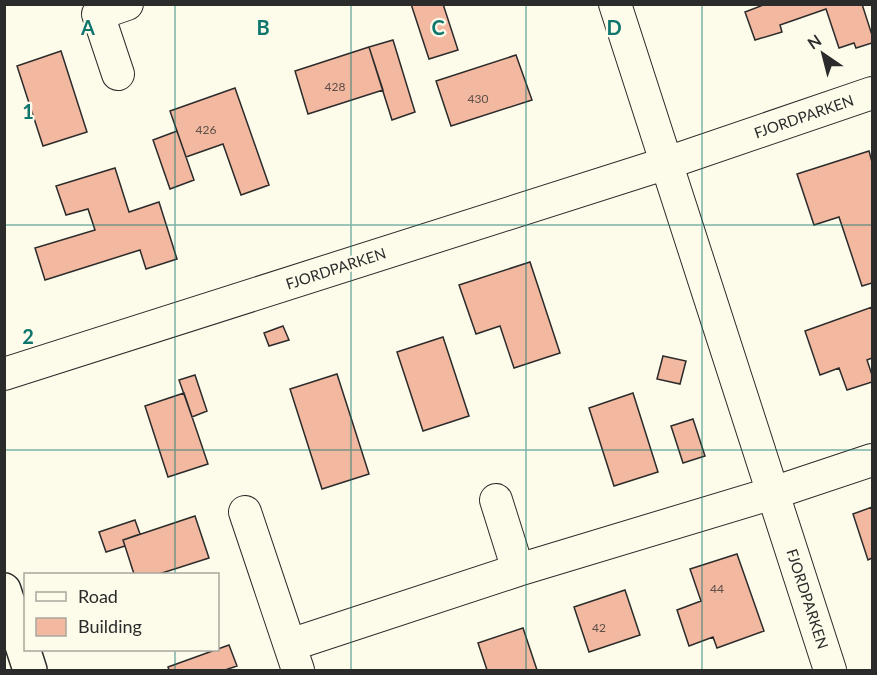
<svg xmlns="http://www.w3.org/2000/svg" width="877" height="675" font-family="Lato,sans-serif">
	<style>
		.building { fill: #f2b8a0; stroke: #2b2b2b; stroke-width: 1.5 }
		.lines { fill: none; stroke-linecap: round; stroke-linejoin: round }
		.minor-casing { stroke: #2b2b2b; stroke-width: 34 }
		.tertiary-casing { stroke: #2b2b2b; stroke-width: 36 }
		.minor { stroke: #fdfbea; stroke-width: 32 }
		.tertiary { stroke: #fdfbea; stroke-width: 33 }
		.grid { fill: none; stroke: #0f766e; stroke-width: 1.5; stroke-opacity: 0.55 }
		.labels { text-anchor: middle; stroke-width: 4.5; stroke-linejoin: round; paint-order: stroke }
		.number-label { font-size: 12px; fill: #5d4e48 }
		.street-label { font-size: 15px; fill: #2b2b2b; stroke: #fdfbea }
		.grid-label { font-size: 20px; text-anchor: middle; font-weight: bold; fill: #0f766e; stroke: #fdfbea; stroke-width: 4.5; stroke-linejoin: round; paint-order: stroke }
	</style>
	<rect width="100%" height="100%" fill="#fdfbea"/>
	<!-- building -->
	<path class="building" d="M 411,4 L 443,4 L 458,50 L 429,59 Z
		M 766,4 L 862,4 L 872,35 L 872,43 L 856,48 L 854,43 L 839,48 L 826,9 L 780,25 L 782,32 L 755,40 L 745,12 Z
		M 393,40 L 415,112 L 392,120 L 369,47 Z
		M 369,47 L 383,90 L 308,114 L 295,71 Z
		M 61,51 L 87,132 L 43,146 L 17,66 Z
		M 516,55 L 532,100 L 451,126 L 436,81 Z
		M 235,88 L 269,185 L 241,195 L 223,144 L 186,157 L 170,111 Z
		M 177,131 L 194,180 L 170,189 L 153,140 Z
		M 869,151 L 872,162 L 872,283 L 862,286 L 839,217 L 814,225 L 797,174 Z
		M 115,168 L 129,212 L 159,202 L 177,259 L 146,269 L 140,250 L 45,280 L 35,248 L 95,230 L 88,209 L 66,215 L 56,186 Z
		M 530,262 L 560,353 L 514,368 L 500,326 L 476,334 L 459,285 Z
		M 872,307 L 872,358 L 867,360 L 872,375 L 872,382 L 847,390 L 839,368 L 820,375 L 805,331 Z
		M 283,326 L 289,340 L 269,346 L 264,333 Z
		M 443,337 L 469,416 L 423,431 L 397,352 Z
		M 663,356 L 686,361 L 680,384 L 657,379 Z
		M 337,374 L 369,474 L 322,489 L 290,389 Z
		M 195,375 L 207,411 L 192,417 L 179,380 Z
		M 184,393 L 208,464 L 168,477 L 145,406 Z
		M 633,393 L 658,472 L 614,486 L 589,408 Z
		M 693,419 L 705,456 L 683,463 L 671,426 Z
		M 872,507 L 872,558 L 868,560 L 853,514 Z
		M 195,516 L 209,558 L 159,574 L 134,574 L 123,540 Z
		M 135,520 L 140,534 L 123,540 L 125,546 L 106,552 L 99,532 Z
		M 737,554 L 764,631 L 717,648 L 713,637 L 689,646 L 677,610 L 701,601 L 690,569 Z
		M 625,590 L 640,635 L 589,652 L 574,607 Z
		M 523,628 L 537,670 L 487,670 L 478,643 Z
		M 229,645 L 237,666 L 225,670 L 169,670 L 168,667 Z"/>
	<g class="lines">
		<!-- minor casing -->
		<g class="minor-casing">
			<path id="minor" d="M 615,4 L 830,670
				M 118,74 L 98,14 L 127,4
				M 4,374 L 667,163 L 872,93
				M 496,500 L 518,570
				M 245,512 L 298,670
				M 290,645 L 518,570 L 773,493 L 872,460"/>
		</g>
		<!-- tertiary casing -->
		<g class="tertiary-casing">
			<path id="tertiary" d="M 4,590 L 30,670"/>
		</g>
		<!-- minor -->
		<use href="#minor" class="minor"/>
		<!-- tertiary -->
		<use href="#tertiary" class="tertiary"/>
	</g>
	<!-- grid -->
	<path class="grid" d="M 175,4 L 175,574M 351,4 L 351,670M 526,4 L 526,670M 702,4 L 702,670M 4,225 L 872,225M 4,450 L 872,450M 175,650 L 175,670"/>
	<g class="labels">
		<!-- number labels -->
		<g class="number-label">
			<text x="335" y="91">428</text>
			<text x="478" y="103">430</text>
			<text x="206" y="134">426</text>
			<text x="717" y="593">44</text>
			<text x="599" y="632">42</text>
		</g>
		<!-- street labels -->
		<g class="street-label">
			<text transform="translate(804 117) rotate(-19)" y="5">FJORDPARKEN</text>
			<text transform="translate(336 269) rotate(-18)" y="5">FJORDPARKEN</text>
			<text transform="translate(807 599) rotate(72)" y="5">FJORDPARKEN</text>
		</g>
	</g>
	<g class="grid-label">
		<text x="88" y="35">A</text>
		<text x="263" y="35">B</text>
		<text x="438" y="35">C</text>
		<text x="614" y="35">D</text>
		<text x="28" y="119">1</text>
		<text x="28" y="344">2</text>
	</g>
	<!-- border -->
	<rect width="877" height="675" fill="none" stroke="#2b2b2b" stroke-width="12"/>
	<!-- legend -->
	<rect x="24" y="573" width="195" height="78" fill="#fdfbea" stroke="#a9a89e" stroke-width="1.5"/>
	<rect x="36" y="592" width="30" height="9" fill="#fdfbea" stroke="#a9a89e" stroke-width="1.5"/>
	<text x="78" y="603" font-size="18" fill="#2b2b2b">Road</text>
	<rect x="36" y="618" width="30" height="18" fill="#f2b8a0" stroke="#a9a89e" stroke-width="1.5"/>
	<text x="78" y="633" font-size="18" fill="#2b2b2b">Building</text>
	<!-- north arrow -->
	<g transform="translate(823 54) rotate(325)" stroke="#fdfbea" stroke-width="4.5" paint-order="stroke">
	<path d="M0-4.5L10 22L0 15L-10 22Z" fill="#2b2b2b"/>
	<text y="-9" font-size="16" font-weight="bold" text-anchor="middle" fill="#2b2b2b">N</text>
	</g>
</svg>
